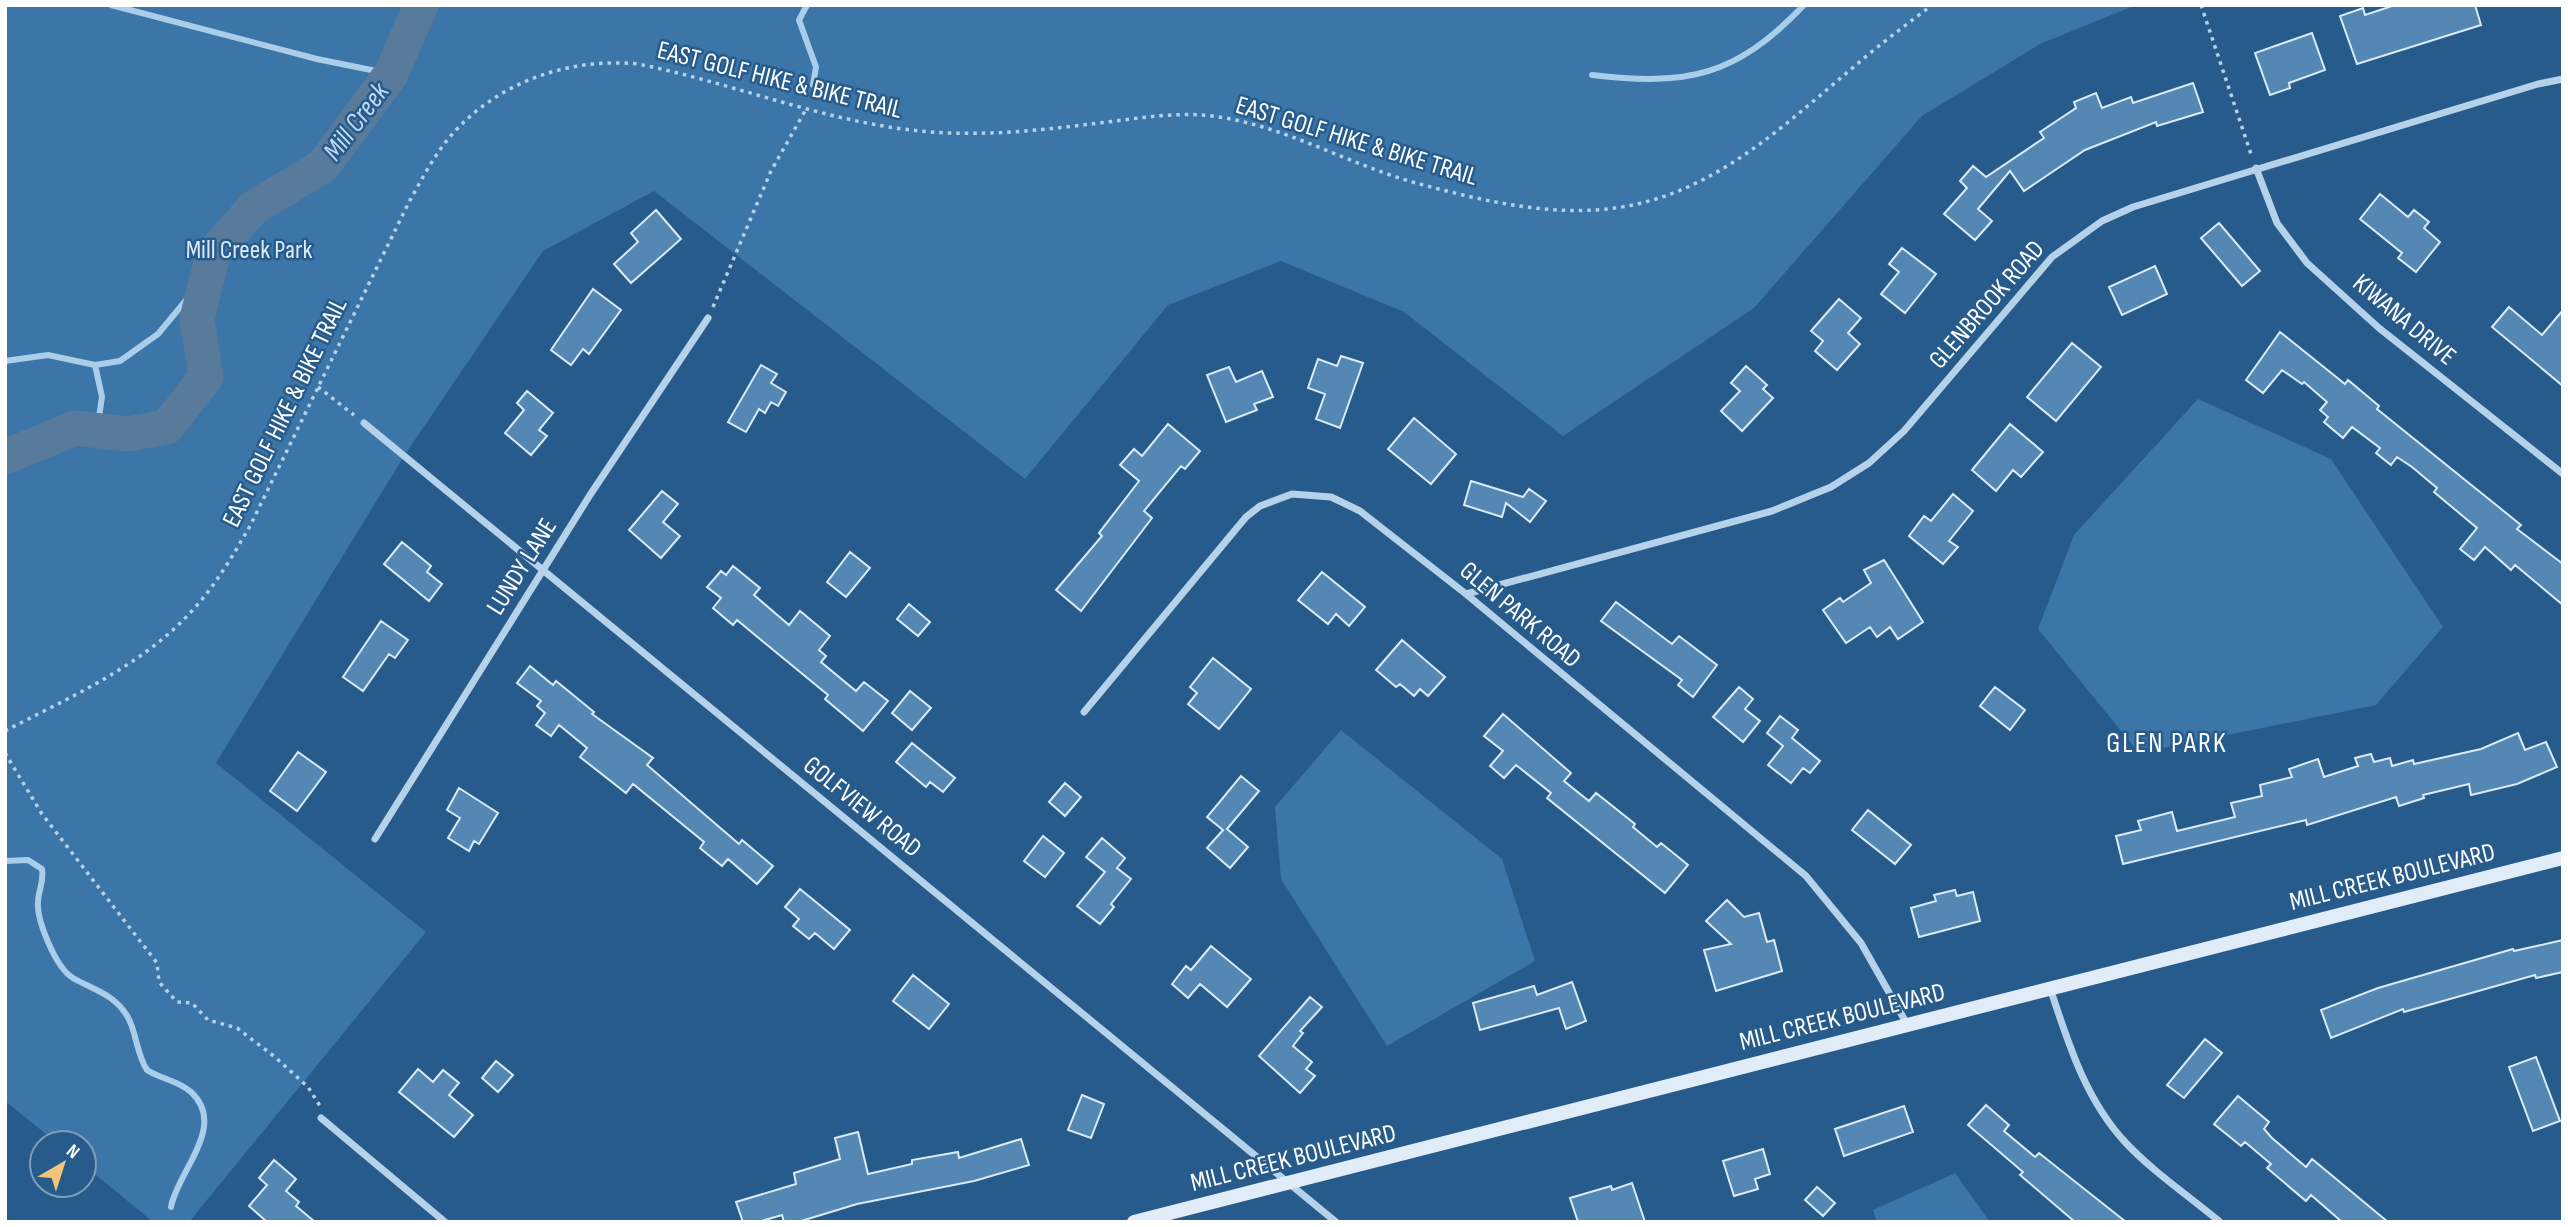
<svg xmlns="http://www.w3.org/2000/svg" width="2568" height="1227" font-family="'Sofia Sans Condensed',sans-serif">
	<style>
		.green { fill: #3c75a7 }
		.lines { fill: none; stroke-linecap: round; stroke-linejoin: round }
		.stream { stroke: #aacdea; stroke-width: 6 }
		.river { stroke: #587b9b; stroke-width: 35 }
		.building { fill: #5487b3; stroke: #daeaf7; stroke-width: 2 }
		.path { stroke: #b5d2ea; stroke-width: 3.5; stroke-dasharray: 3.5 5; stroke-linecap: butt }
		.street { stroke: #b5d2ea; stroke-width: 7 }
		.secondary { stroke: #e0ecf8; stroke-width: 14 }
		.labels { text-anchor: middle; stroke-width: 5; stroke-linejoin: round; paint-order: stroke }
		.street-label { font-size: 26px; fill: #fff; stroke: #275b8b }
		.park-label { font-size: 26px; fill: #daeaf7; stroke: #275b8b }
		.water-label { font-size: 28px; font-style: italic; fill: #c1dbf1; stroke: #275b8b }
		.neighbourhood-label { font-size: 28px; letter-spacing: 2px; fill: #fff; stroke: #275b8b }
	</style>
	<rect width="100%" height="100%" fill="#275b8b"/>
	<!-- green -->
	<path class="green" d="M 5,5 L 2136,5 L 2040,44 L 1922,116 L 1754,308 L 1563,436 L 1404,312 L 1281,261 L 1168,305 L 1025,479 L 654,191 L 543,251 L 404,456 L 216,763 L 426,932 L 189,1222 L 153,1222 L 84,1165 L 84,1143 L 57,1143 L 5,1101 Z
		M 2198,399 L 2331,459 L 2443,627 L 2376,705 L 2139,753 L 2038,629 L 2074,535 Z
		M 1341,730 L 1502,859 L 1535,961 L 1387,1046 L 1281,879 L 1275,807 Z
		M 1955,1173 L 1990,1222 L 1877,1222 L 1873,1210 Z"/>
	<g class="lines">
		<!-- stream -->
		<path class="stream" d="M 111,5 L 317,59 L 391,74
			M 807,5 L 799,20 L 816,67 L 813,85
			M 1592,75 C 1688,86 1735,77 1804,5
			M 5,361 L 48,355 L 95,365 L 120,361 L 158,334 L 207,275
			M 95,365 L 102,397 L 97,430
			M 5,861 L 28,860 L 42,869 C 44,882 39,888 38,901 C 36,920 56,968 73,978 C 90,988 110,993 123,1010 C 137,1027 135,1052 147,1070 C 161,1079 179,1081 191,1092 C 228,1126 177,1172 171,1207"/>
		<!-- river -->
		<path class="river" d="M 5,457 L 75,428 L 128,434 L 167,427 L 206,377 L 197,319 L 213,254 L 253,208 L 323,166 L 391,74 L 421,5"/>
	</g>
	<!-- building -->
	<path class="building" d="M 2395,5 L 2475,5 L 2481,25 L 2357,64 L 2340,16 L 2363,8 L 2365,15 Z
		M 2312,33 L 2325,70 L 2289,83 L 2290,88 L 2270,95 L 2255,53 Z
		M 2193,83 L 2203,112 L 2157,126 L 2156,122 L 2085,150 L 2024,191 L 2010,171 L 1978,209 L 1992,221 L 1975,240 L 1944,214 L 1967,188 L 1960,181 L 1973,166 L 1986,177 L 2044,138 L 2040,132 L 2076,108 L 2074,102 L 2096,93 L 2102,108 L 2131,97 L 2133,103 Z
		M 2380,194 L 2408,217 L 2414,210 L 2429,222 L 2424,228 L 2440,242 L 2416,272 L 2398,258 L 2402,253 L 2360,219 Z
		M 656,210 L 681,239 L 631,283 L 614,264 L 638,242 L 631,233 Z
		M 2219,223 L 2260,271 L 2242,286 L 2201,238 Z
		M 1902,248 L 1936,274 L 1905,313 L 1881,294 L 1899,272 L 1889,264 Z
		M 2155,266 L 2167,294 L 2122,315 L 2109,287 Z
		M 593,289 L 621,310 L 589,354 L 583,349 L 571,365 L 551,350 Z
		M 1839,299 L 1861,318 L 1848,333 L 1860,344 L 1837,370 L 1815,351 L 1823,341 L 1811,331 Z
		M 2509,307 L 2542,335 L 2563,310 L 2563,386 L 2492,327 Z
		M 2280,332 L 2345,384 L 2348,380 L 2379,406 L 2377,409 L 2521,525 L 2517,529 L 2563,564 L 2563,605 L 2515,565 L 2511,570 L 2485,547 L 2474,560 L 2460,549 L 2477,528 L 2434,492 L 2437,488 L 2412,467 L 2397,457 L 2391,465 L 2376,453 L 2380,448 L 2352,427 L 2343,438 L 2324,422 L 2328,417 L 2320,410 L 2327,402 L 2304,382 L 2302,384 L 2282,370 L 2263,393 L 2246,380 Z
		M 2072,343 L 2101,367 L 2056,421 L 2027,397 Z
		M 1341,356 L 1363,363 L 1340,428 L 1316,419 L 1325,394 L 1308,388 L 1318,359 L 1337,366 Z
		M 761,365 L 777,374 L 771,383 L 786,392 L 778,406 L 771,402 L 765,413 L 759,409 L 746,432 L 728,422 Z
		M 1746,366 L 1767,385 L 1763,389 L 1773,398 L 1742,431 L 1721,411 L 1740,391 L 1731,383 Z
		M 1229,367 L 1236,382 L 1262,371 L 1273,397 L 1254,404 L 1257,410 L 1226,422 L 1207,375 Z
		M 527,391 L 553,413 L 539,430 L 547,436 L 531,455 L 505,433 L 524,410 L 517,403 Z
		M 1414,418 L 1456,454 L 1431,484 L 1388,449 Z
		M 1168,424 L 1200,451 L 1185,469 L 1181,466 L 1144,511 L 1152,518 L 1081,611 L 1056,590 L 1102,536 L 1099,533 L 1139,481 L 1120,465 L 1134,449 L 1142,456 Z
		M 2010,424 L 2043,452 L 2021,477 L 2013,470 L 1996,491 L 1972,470 Z
		M 1471,481 L 1523,497 L 1529,489 L 1546,501 L 1530,522 L 1506,503 L 1502,517 L 1464,505 Z
		M 662,491 L 678,504 L 663,522 L 680,536 L 661,558 L 629,530 Z
		M 1953,494 L 1973,511 L 1949,541 L 1958,547 L 1943,564 L 1909,536 L 1924,516 L 1931,521 Z
		M 402,542 L 431,566 L 427,572 L 442,584 L 429,601 L 384,564 Z
		M 850,552 L 870,568 L 846,597 L 827,582 Z
		M 1884,560 L 1923,622 L 1898,639 L 1890,627 L 1877,637 L 1870,627 L 1846,643 L 1823,610 L 1840,598 L 1843,602 L 1871,583 L 1864,570 Z
		M 733,566 L 760,588 L 754,595 L 789,625 L 800,611 L 830,636 L 819,650 L 826,656 L 821,662 L 856,691 L 864,682 L 888,701 L 863,731 L 825,699 L 828,695 L 755,635 L 737,620 L 733,625 L 713,608 L 721,598 L 707,587 L 721,571 L 726,575 Z
		M 1322,572 L 1365,607 L 1349,626 L 1336,614 L 1328,624 L 1298,600 Z
		M 1616,602 L 1672,644 L 1679,636 L 1717,665 L 1693,697 L 1678,685 L 1682,680 L 1601,621 Z
		M 909,604 L 930,622 L 918,636 L 897,619 Z
		M 381,621 L 408,640 L 395,658 L 389,654 L 363,691 L 343,677 Z
		M 1402,640 L 1445,677 L 1428,696 L 1420,689 L 1414,696 L 1400,684 L 1396,687 L 1376,670 Z
		M 1213,658 L 1251,689 L 1219,729 L 1188,704 L 1197,693 L 1190,687 Z
		M 530,666 L 553,685 L 556,681 L 594,712 L 592,714 L 653,758 L 647,765 L 739,844 L 742,840 L 773,866 L 757,884 L 728,859 L 722,866 L 700,848 L 704,842 L 633,784 L 626,793 L 580,757 L 587,748 L 559,725 L 551,736 L 536,725 L 545,713 L 537,706 L 541,701 L 517,683 Z
		M 1739,687 L 1753,699 L 1745,709 L 1760,721 L 1743,742 L 1713,717 Z
		M 1995,687 L 2025,710 L 2010,730 L 1980,706 Z
		M 910,691 L 931,708 L 912,730 L 892,713 Z
		M 1503,714 L 1571,773 L 1564,781 L 1589,801 L 1596,793 L 1635,824 L 1633,827 L 1657,847 L 1661,843 L 1688,865 L 1665,893 L 1547,798 L 1551,793 L 1516,765 L 1504,778 L 1490,766 L 1503,751 L 1484,736 Z
		M 1780,716 L 1798,730 L 1792,738 L 1820,761 L 1810,773 L 1803,768 L 1791,783 L 1768,765 L 1783,746 L 1767,733 Z
		M 2518,733 L 2525,750 L 2546,742 L 2557,767 L 2517,784 L 2471,795 L 2469,784 L 2423,795 L 2424,798 L 2399,806 L 2396,797 L 2307,825 L 2306,820 L 2123,864 L 2116,836 L 2141,830 L 2138,821 L 2172,812 L 2177,831 L 2235,817 L 2231,803 L 2262,796 L 2260,785 L 2292,777 L 2289,769 L 2318,759 L 2324,777 L 2358,766 L 2355,758 L 2371,754 L 2374,762 L 2390,758 L 2392,766 L 2413,760 L 2414,764 L 2481,749 Z
		M 912,743 L 955,778 L 943,792 L 930,782 L 926,787 L 896,762 Z
		M 298,752 L 326,772 L 297,811 L 270,791 Z
		M 1241,776 L 1259,791 L 1227,829 L 1248,847 L 1230,868 L 1207,848 L 1223,830 L 1207,817 Z
		M 1065,783 L 1081,797 L 1065,816 L 1049,802 Z
		M 459,788 L 498,813 L 479,844 L 474,841 L 469,851 L 448,838 L 460,818 L 447,810 Z
		M 1868,810 L 1911,845 L 1895,864 L 1852,830 Z
		M 1043,836 L 1064,853 L 1045,877 L 1024,861 Z
		M 1102,838 L 1125,858 L 1117,868 L 1131,879 L 1111,904 L 1114,907 L 1100,924 L 1077,906 L 1105,872 L 1086,857 Z
		M 800,889 L 850,930 L 834,949 L 815,933 L 809,939 L 793,926 L 799,919 L 785,907 Z
		M 1955,890 L 1957,896 L 1973,892 L 1980,921 L 1919,937 L 1911,908 L 1936,901 L 1934,895 Z
		M 1727,900 L 1744,917 L 1759,913 L 1767,942 L 1774,940 L 1782,971 L 1716,991 L 1704,950 L 1731,944 L 1706,921 Z
		M 2563,940 L 2563,972 L 2536,978 L 2535,975 L 2404,1012 L 2403,1009 L 2331,1038 L 2321,1010 L 2378,988 L 2513,949 L 2514,951 Z
		M 1211,946 L 1251,979 L 1227,1007 L 1200,984 L 1188,998 L 1172,984 L 1186,966 L 1191,970 Z
		M 913,975 L 949,1004 L 929,1029 L 893,1001 Z
		M 1572,982 L 1586,1021 L 1566,1029 L 1559,1008 L 1480,1030 L 1473,1003 L 1534,986 L 1537,995 Z
		M 1310,997 L 1322,1007 L 1300,1031 L 1303,1033 L 1293,1046 L 1312,1062 L 1306,1069 L 1315,1076 L 1300,1093 L 1259,1056 Z
		M 2205,1039 L 2222,1053 L 2184,1098 L 2167,1085 Z
		M 2536,1057 L 2560,1121 L 2533,1131 L 2509,1067 Z
		M 496,1061 L 513,1075 L 498,1092 L 482,1078 Z
		M 418,1069 L 433,1082 L 443,1070 L 459,1083 L 449,1095 L 473,1115 L 454,1137 L 399,1092 Z
		M 1082,1095 L 1104,1104 L 1091,1138 L 1068,1130 Z
		M 2238,1096 L 2269,1122 L 2264,1129 L 2272,1138 L 2306,1167 L 2312,1159 L 2388,1222 L 2342,1222 L 2311,1195 L 2306,1201 L 2267,1168 L 2271,1164 L 2245,1142 L 2241,1146 L 2214,1124 Z
		M 1986,1105 L 2009,1125 L 2004,1131 L 2035,1157 L 2039,1153 L 2126,1222 L 2075,1222 L 2020,1175 L 2023,1172 L 1968,1125 Z
		M 1904,1106 L 1913,1132 L 1844,1156 L 1835,1129 Z
		M 858,1132 L 868,1174 L 912,1164 L 912,1160 L 958,1152 L 959,1158 L 1021,1139 L 1029,1165 L 974,1181 L 857,1204 L 798,1222 L 784,1222 L 782,1215 L 758,1222 L 743,1222 L 736,1202 L 796,1184 L 794,1173 L 840,1159 L 835,1138 Z
		M 1763,1149 L 1770,1174 L 1755,1179 L 1758,1189 L 1734,1196 L 1723,1161 Z
		M 274,1160 L 296,1179 L 286,1191 L 299,1202 L 296,1206 L 315,1222 L 267,1222 L 249,1206 L 267,1185 L 259,1178 Z
		M 1632,1183 L 1645,1222 L 1578,1222 L 1570,1198 L 1611,1186 L 1612,1190 Z
		M 1817,1187 L 1835,1203 L 1823,1216 L 1805,1200 Z"/>
	<g class="lines">
		<!-- path -->
		<path class="path" d="M 2201,5 L 2252,157
			M 713,307 L 771,171 L 805,111
			M 318,387 L 354,415
			M 5,731 C 68,698 140,667 189,614 C 214,588 232,557 250,526 L 409,202 C 421,181 433,157 449,138 C 495,83 568,57 638,64 C 743,85 840,129 949,133 C 1005,135 1060,128 1115,121 C 1147,117 1180,112 1212,116 C 1284,125 1347,164 1416,183 C 1479,200 1549,217 1615,208 C 1713,195 1783,126 1856,65 C 1880,44 1906,25 1932,5
			M 5,753 L 42,814 L 157,963 L 159,982 L 177,1002 L 192,1003 L 208,1020 L 237,1028 L 275,1057 L 308,1087 L 320,1106"/>
		<!-- street -->
		<path class="street" d="M 2256,168 L 2277,223 L 2307,263 L 2379,328 L 2563,474
			M 364,423 L 1336,1222
			M 1466,594 L 1772,511 L 1831,487 L 1869,463 L 1904,431 L 2052,257 L 2102,221 L 2133,207 L 2538,84 L 2563,79
			M 1084,712 L 1246,517 L 1260,506 L 1292,494 L 1331,497 L 1360,511 L 1466,594 L 1806,876 L 1861,943 L 1907,1024
			M 375,839 L 590,495 L 708,318
			M 2050,988 C 2068,1042 2085,1099 2125,1142 C 2153,1172 2189,1196 2220,1222
			M 321,1118 L 445,1222"/>
		<!-- secondary -->
		<path class="secondary" d="M 1134,1222 L 2563,858"/>
	</g>
	<g class="labels">
		<!-- street labels -->
		<g class="street-label">
			<text transform="translate(780 79) rotate(14)" y="9">EAST GOLF HIKE &amp; BIKE TRAIL</text>
			<text transform="translate(1357 140) rotate(17)" y="9">EAST GOLF HIKE &amp; BIKE TRAIL</text>
			<text transform="translate(1986 304) rotate(-49)" y="9">GLENBROOK ROAD</text>
			<text transform="translate(2405 319) rotate(40)" y="9">KIWANA DRIVE</text>
			<text transform="translate(284 412) rotate(-64)" y="9">EAST GOLF HIKE &amp; BIKE TRAIL</text>
			<text transform="translate(521 566) rotate(-58)" y="9">LUNDY LANE</text>
			<text transform="translate(1521 614) rotate(40)" y="9">GLEN PARK ROAD</text>
			<text transform="translate(863 806) rotate(39)" y="9">GOLFVIEW ROAD</text>
			<text transform="translate(2392 876) rotate(-14)" y="9">MILL CREEK BOULEVARD</text>
			<text transform="translate(1842 1016) rotate(-14)" y="9">MILL CREEK BOULEVARD</text>
			<text transform="translate(1293 1157) rotate(-14)" y="9">MILL CREEK BOULEVARD</text>
		</g>
		<!-- park labels -->
		<g class="park-label">
			<text x="249" y="258">Mill Creek Park</text>
		</g>
		<!-- water labels -->
		<g class="water-label">
			<text transform="translate(355 121) rotate(-53)" y="10">Mill Creek</text>
		</g>
		<!-- neighbourhood labels -->
		<g class="neighbourhood-label">
			<text x="2167" y="752">GLEN PARK</text>
		</g>
	</g>
	<!-- border -->
	<rect width="2568" height="1227" fill="none" stroke="#ffffff" stroke-width="14"/>
	<!-- north arrow -->
	<g transform="translate(63 1164) rotate(39)"><circle r="33" fill="#275b8b" stroke="#7d9db9" stroke-width="2"/>
	<path d="M0-5L12 26L0 18L-12 26Z" fill="#f2c57b"/>
	<text y="-10" font-size="19" font-weight="bold" text-anchor="middle" fill="#ffffff">N</text>
	</g>
</svg>
